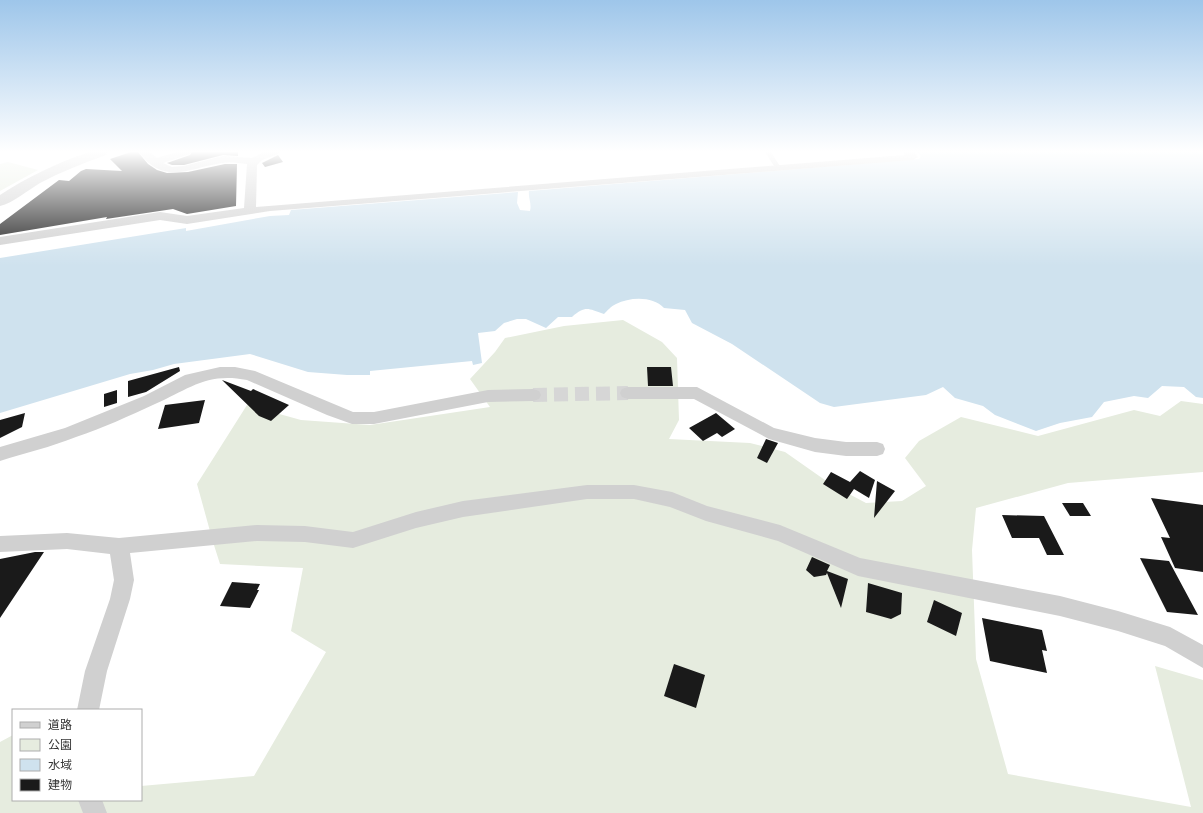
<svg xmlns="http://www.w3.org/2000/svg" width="1203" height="813" font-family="'Open Sans','Noto Sans JP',sans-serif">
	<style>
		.green { fill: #e6ecdf }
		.water { fill: #cfe2ee }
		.building { fill: #1a1a1a }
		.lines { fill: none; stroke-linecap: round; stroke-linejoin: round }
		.minor-tunnel { stroke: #d6d6d6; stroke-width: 14; stroke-dasharray: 14 7; stroke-linecap: butt }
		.service { fill: #d0d0d0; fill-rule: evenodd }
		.minor { fill: #d0d0d0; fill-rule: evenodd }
		.tertiary { fill: #d0d0d0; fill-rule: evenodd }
	</style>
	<rect width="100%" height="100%" fill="#fff"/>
	<!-- green -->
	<path class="green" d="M 8,162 L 38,170 L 0,191 L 0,164 Z
		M 623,320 L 662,342 L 677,358 L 679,420 L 669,439 L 750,443 L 785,452 L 832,485 L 866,503 L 902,501 L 926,486 L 905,458 L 919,441 L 961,417 L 1038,436 L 1134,410 L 1160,416 L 1181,401 L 1203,404 L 1203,472 L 1068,483 L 976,508 L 972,550 L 976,659 L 1008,774 L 1191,807 L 1155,666 L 1203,680 L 1203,813 L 0,813 L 0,742 L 13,735 L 13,800 L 141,800 L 141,786 L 254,776 L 326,652 L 291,631 L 303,568 L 220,564 L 213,542 L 197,484 L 247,405 L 301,420 L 370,425 L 490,407 L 470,379 L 495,352 L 505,338 L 564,326 Z"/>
	<!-- water -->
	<path class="water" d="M 917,152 L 1203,152 L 1203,398 L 1196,397 L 1184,387 L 1162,386 L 1148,398 L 1134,396 L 1104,402 L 1092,417 L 1060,423 L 1036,431 L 995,415 L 983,406 L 955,398 L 943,387 L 926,395 L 834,407 L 820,403 L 732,344 L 692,323 L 685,310 L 664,308 C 653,296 630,297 616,304 C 611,306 607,311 604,314 C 588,309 586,305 572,317 L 558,317 L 546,328 L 526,319 L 517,319 L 504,323 L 495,331 L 478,333 L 482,363 L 473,365 L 472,361 L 370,371 L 370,375 L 347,375 L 308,372 L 250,354 L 174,364 L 153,370 L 130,374 L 0,413 L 0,258 L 186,228 L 186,231 L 270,216 L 289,215 L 291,210 L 518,192 L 517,203 L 520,210 L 530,211 C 532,204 528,198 529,191 L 919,159 L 921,156 Z"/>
	<!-- building -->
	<path class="building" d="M 131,152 L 138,152 L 148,164 L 157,170 L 167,173 L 188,172 L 225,164 L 237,164 L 236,206 L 187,214 L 173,209 L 106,219 L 107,217 L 0,235 L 0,224 L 59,180 L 69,181 L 81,171 L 86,169 L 122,171 L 110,159 Z
		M 192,152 L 238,152 L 238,156 L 223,155 L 184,165 L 172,165 L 167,163 L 190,155 Z
		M 278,155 L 283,162 L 265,167 L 262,163 Z
		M 179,367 L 180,371 L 146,392 L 128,397 L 128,381 Z
		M 647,367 L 671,367 L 673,386 L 648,386 Z
		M 222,380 L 251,391 L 253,389 L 289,405 L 271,421 L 259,416 Z
		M 117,390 L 117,403 L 104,407 L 104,394 Z
		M 205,400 L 199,423 L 158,429 L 165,405 Z
		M 25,413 L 22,427 L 0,438 L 0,420 Z
		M 716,413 L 735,429 L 722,437 L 717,433 L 703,441 L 689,428 Z
		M 766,439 L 778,443 L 767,463 L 757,458 Z
		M 860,471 L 875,480 L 869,498 L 854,489 L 847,499 L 823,484 L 831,472 L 850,482 Z
		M 877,481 L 895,491 L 874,518 Z
		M 1151,498 L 1203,505 L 1203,572 L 1175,568 L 1161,537 L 1170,538 Z
		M 1062,503 L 1083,503 L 1091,516 L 1070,516 Z
		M 1002,515 L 1044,516 L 1064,555 L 1047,555 L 1039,538 L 1012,538 Z
		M 35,552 L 44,552 L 0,618 L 0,559 Z
		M 812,557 L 830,565 L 827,571 L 848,579 L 841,608 L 827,573 L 826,575 L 814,577 L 806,570 Z
		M 1140,558 L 1169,561 L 1198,615 L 1167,612 Z
		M 232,582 L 260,584 L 257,590 L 259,590 L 250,608 L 220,606 Z
		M 868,583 L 902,593 L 901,614 L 891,619 L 866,612 Z
		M 934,600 L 962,613 L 956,636 L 927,622 Z
		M 982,618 L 1042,630 L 1047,651 L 1042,650 L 1047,673 L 990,661 Z
		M 674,664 L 705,675 L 696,708 L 664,696 Z"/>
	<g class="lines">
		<!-- minor-tunnel -->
		<path class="minor-tunnel" d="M 533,395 L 628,393"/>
		<!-- service -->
		<path class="service" d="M 765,152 L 771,152 L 781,168 L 780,169 L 776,169 Z"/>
		<!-- minor -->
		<path class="minor" d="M 139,152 L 150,152 L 157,158 L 176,152 L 191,152 L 190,154 L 163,163 L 172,167 L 184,166 L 223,156 L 252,158 L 264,152 L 279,152 L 278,154 L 262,160 L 257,165 L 256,207 L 905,155 L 903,152 L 914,152 L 918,157 L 913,160 L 270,211 L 187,224 L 160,220 L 0,245 L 0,237 L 160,212 L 187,216 L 244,208 L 247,164 C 239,163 230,161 222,163 C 189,168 164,186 139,152 Z
			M 220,367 L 235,367 L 255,371 L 353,412 L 374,412 L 488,390 L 533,389 L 539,391 L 541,395 L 539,399 L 533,401 L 488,402 L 374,424 L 352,424 L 327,415 L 247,380 C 207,372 189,389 155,404 C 129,416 103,428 76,437 C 51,447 25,453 0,461 L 0,447 L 65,428 L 144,396 L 185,375 Z
			M 628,387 L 697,387 L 774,428 L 815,438 L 846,442 L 877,442 L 883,444 L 885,449 L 883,454 L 877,456 L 846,456 L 815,452 L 769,439 L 694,399 L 628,399 L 622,397 L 620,393 L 622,389 Z
			M 587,485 L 634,485 L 672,492 L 707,506 L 780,525 L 860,558 L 1060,596 L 1118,611 L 1170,627 L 1203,645 L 1203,668 L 1165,646 L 1118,631 L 1060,616 L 858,576 L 778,541 L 706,521 L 670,507 L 634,499 L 587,499 L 463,517 L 416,528 L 353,548 L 305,542 L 257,541 L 130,553 L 134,580 L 130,599 L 107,671 L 99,710 L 77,710 L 85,671 L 110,599 L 114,580 L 110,554 L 67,549 L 0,552 L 0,536 L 67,533 L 119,538 L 257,525 L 305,526 L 353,532 L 416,512 L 463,501 Z
			M 78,800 L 102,800 L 107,813 L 83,813 Z"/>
		<!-- tertiary -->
		<path class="tertiary" d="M 89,152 L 107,152 L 106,155 C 83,163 61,172 40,183 C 28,190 13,203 0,206 L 0,195 C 27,177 57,163 89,152 Z"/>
	</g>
	<!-- sky -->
	<linearGradient id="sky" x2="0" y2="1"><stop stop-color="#9ec6ea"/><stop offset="0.57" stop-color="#fff"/><stop offset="1" stop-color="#fff" stop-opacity="0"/></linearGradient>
	<rect width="1203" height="266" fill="url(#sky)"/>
	<!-- legend -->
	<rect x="12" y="709" width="130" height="92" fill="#ffffff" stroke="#adadad"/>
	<rect x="20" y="722" width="20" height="6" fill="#d0d0d0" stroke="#adadad"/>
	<text x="48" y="729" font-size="12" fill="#333333">道路</text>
	<rect x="20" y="739" width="20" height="12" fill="#e6ecdf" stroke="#adadad"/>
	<text x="48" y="749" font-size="12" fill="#333333">公園</text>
	<rect x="20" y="759" width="20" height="12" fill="#cfe2ee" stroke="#adadad"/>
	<text x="48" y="769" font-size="12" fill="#333333">水域</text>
	<rect x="20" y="779" width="20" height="12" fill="#1a1a1a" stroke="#adadad"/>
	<text x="48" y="789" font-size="12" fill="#333333">建物</text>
</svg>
